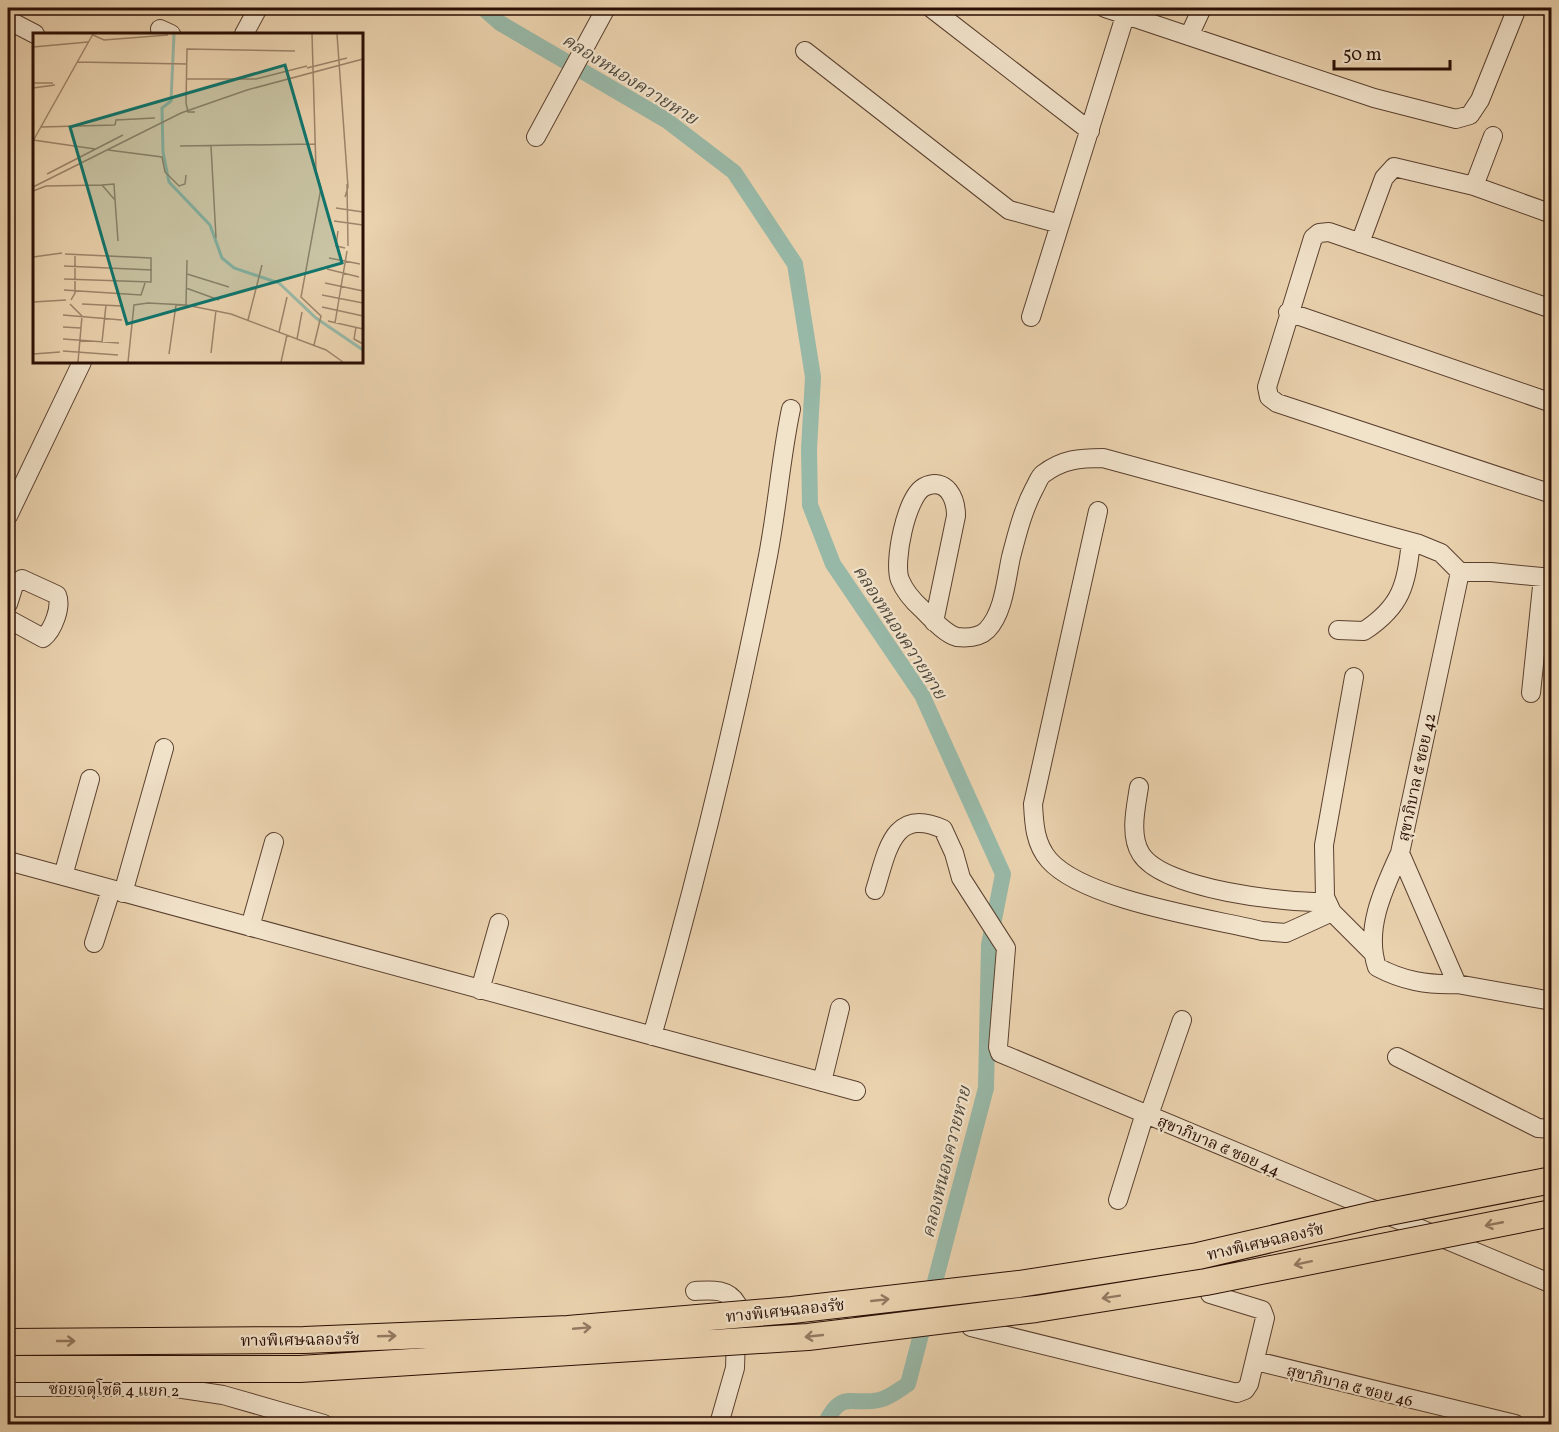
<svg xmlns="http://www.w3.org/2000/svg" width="1559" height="1432" font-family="Vollkorn,'Noto Serif Thai',serif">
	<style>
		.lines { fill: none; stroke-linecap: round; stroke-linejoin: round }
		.canal { stroke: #98b8a7; stroke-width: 16 }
		.minor-casing { stroke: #5a402f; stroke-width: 20 }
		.minor { stroke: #f1e2ca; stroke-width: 18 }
		.highway-bridge-casing { stroke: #2a0f05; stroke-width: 28; stroke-linecap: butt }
		.highway-bridge { stroke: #ead2ae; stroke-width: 26 }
		.oneway { stroke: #947a62 }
		.labels { text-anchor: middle; stroke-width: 4.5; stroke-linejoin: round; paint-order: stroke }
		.street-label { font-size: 16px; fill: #2a0f05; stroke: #f1e2ca }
		.water-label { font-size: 18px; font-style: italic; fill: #504a3e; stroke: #f1e2ca }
		.inset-river { fill: none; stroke: #98b8a7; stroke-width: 3 }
		.inset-road { fill: none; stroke: #9d846a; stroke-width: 1.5 }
		.view { fill: #0f766e; fill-opacity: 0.15; stroke: #0f766e; stroke-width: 3 }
		.inset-edge { fill: none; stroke: #2a0f05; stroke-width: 3 }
	</style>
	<rect width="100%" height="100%" fill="#ead2ae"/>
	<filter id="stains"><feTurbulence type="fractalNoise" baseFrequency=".00333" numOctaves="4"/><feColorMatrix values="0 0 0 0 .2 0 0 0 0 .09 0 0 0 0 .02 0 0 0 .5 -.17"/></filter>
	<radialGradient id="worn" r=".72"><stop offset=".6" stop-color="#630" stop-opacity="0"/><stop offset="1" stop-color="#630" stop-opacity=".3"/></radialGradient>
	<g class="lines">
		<!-- canal -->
		<path class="canal" d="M 483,8 L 500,23 L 666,120 L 734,172 L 795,264 L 813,377 L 809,449 L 810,505 L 833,564 L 922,695 L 1003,874 L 989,945 L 986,1088 L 908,1384 C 900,1389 889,1398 879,1400 C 851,1406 842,1389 825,1424"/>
		<!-- minor casing -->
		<g class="minor-casing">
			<path id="minor" d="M 931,8 L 1090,131
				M 1105,8 L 1374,98 L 1456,119 L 1470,115 L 1480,100 L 1517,8
				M 8,20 L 35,34
				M 160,29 L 171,34
				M 244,34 L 258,8
				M 1189,36 L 1202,8
				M 805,51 L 1009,210 L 1060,224
				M 536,137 L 606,8
				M 1474,186 L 1493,136
				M 1360,243 L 1384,178 L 1394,167 L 1474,186 L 1552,214
				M 1552,309 L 1329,232 L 1319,233 L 1313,238 L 1267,387 L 1269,397 L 1277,403 L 1552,494
				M 1288,312 L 1552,403
				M 1031,317 L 1125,16
				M 1098,511 L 1033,804 C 1034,824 1035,844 1049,860 C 1084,900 1208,918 1262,931 L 1286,933 L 1332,912
				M 8,516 L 82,362
				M 1460,572 L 1400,853 L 1457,984 L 1552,1001
				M 8,604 L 14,585 L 22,579 L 57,595 C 62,607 53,630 43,638 L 8,619
				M 934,622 L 956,516 C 956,499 947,476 924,487 C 906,497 893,563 900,580 C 905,592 913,601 922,609 C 931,618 945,634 957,637 C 967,638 979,638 987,630 C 1004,612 1006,580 1011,557 C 1017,534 1023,510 1034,489 C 1037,484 1039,477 1043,474 C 1063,459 1080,458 1103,458 L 1419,544 L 1441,553 L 1460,572 L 1491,572 L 1552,578
				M 1338,630 L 1364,631 C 1402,606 1406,585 1411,542
				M 1354,677 L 1324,845 L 1325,897 L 1332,912 L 1372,952
				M 1531,693 L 1543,577
				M 1139,787 C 1136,807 1129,835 1141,854 C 1164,890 1286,903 1327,902
				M 1400,853 C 1384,888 1364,929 1377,967 C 1403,981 1427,985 1457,984
				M 8,861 L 856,1091
				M 63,876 L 90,779
				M 875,890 C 887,853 892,806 943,829 L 954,853 L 961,878 L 1006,948 L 998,1047 L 1000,1053 L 1552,1284
				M 123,893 L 164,748
				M 250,927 L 274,842
				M 94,943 L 111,890
				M 480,990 L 499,923
				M 652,1036 C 696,882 735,724 766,566 C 777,514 780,461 791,409
				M 1397,1057 L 1538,1128 L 1552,1129
				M 822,1082 L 840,1008
				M 1149,1115 L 1182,1020
				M 1118,1200 L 1145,1113
				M 695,1291 C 711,1290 728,1288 737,1304 L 735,1368 L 719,1424
				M 971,1327 L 1237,1393 L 1245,1390 L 1249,1384 L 1265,1318 L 1262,1310 L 1210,1294
				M 1256,1361 L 1515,1424
				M 8,1387 L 169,1387 L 223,1395 L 324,1424"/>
		</g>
		<!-- minor -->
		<use href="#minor" class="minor"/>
		<!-- highway-bridge casing -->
		<g class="highway-bridge-casing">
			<path id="highway-bridge" d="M 8,1342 L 304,1340 L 568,1329 L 792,1310 L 1019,1284 L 1198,1256 L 1374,1215 L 1552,1180
				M 8,1369 L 300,1369 L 808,1337 L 1036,1309 L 1206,1282 L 1552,1213"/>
		</g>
		<!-- highway-bridge -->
		<use href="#highway-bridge" class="highway-bridge"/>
	</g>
	<!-- one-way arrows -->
	<defs><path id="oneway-shaft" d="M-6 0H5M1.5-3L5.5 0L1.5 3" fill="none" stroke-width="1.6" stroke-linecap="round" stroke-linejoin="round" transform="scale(1.5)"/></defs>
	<g class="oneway">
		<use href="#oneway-shaft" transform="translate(1494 1224) rotate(169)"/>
		<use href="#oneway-shaft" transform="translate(1303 1263) rotate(168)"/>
		<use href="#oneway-shaft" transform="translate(1111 1297) rotate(171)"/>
		<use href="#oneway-shaft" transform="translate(880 1300) rotate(-6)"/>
		<use href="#oneway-shaft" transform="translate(582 1328) rotate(-5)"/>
		<use href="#oneway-shaft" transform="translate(387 1336) rotate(-2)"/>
		<use href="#oneway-shaft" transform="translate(814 1336) rotate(174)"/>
		<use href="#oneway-shaft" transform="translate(66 1341)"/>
	</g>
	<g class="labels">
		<!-- street labels -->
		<g class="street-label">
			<text transform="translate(1416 777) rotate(-78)" y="6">สุขาภิบาล ๕ ซอย 42</text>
			<text transform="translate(1219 1145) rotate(23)" y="6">สุขาภิบาล ๕ ซอย 44</text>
			<text transform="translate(1265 1241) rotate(-13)" y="6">ทางพิเศษฉลองรัช</text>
			<text transform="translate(785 1310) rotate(-6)" y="6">ทางพิเศษฉลองรัช</text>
			<text transform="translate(300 1339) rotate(-1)" y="6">ทางพิเศษฉลองรัช</text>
			<text transform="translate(1350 1385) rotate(14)" y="6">สุขาภิบาล ๕ ซอย 46</text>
			<text transform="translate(114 1389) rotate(1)" y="6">ซอยจตุโชติ 4 แยก 2</text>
		</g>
		<!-- water labels -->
		<g class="water-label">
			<text transform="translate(630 79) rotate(32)" y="6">คลองหนองควายหาย</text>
			<text transform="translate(900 632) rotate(57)" y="6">คลองหนองควายหาย</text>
			<text transform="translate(946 1162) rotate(-76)" y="6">คลองหนองควายหาย</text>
		</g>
	</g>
	<!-- overview -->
	<g transform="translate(33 33)">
		<rect width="330" height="330" fill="#ead2ae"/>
		<path class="inset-river" d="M 141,1 L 138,68 L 129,75 L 130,119 L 136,149 L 177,192 L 189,225 L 201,235 L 246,250 L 283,285 L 330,317"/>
		<path class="inset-road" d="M 279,1 L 283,138 L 288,155 L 268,264 L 288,283 L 281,312M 304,1 L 315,154 L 312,164M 60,2 L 71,7 L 135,2M 0,14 L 55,9M 44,29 L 154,31M 274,35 L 314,25M 153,46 L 223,46 L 274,33M 0,50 L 20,50M 0,55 L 22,52M 162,79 L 155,79 L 153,70 L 154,16 L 262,18M 82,92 L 83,87 L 122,85M 8,94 L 82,92M 0,107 L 62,116M 0,108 L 60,1M 147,113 L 282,111M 178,113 L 183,205M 75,117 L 129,124 L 132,139 L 146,153 L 152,151 L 153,142M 14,141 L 90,102M 314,151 L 315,213M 69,152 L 81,151 L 82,167M 0,154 L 148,80 L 214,57 L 330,26M 0,158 L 13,153 L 69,152 L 82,167 L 85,208M 303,175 L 330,179M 301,188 L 330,192M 305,198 L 303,213 L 312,215M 0,224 L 29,220M 296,225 L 327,231M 31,233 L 119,237M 294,236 L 326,244M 154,241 L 196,254M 31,246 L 118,249 L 118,225 L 32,221M 292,250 L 330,258M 153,255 L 186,267M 31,257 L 108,262 L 112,250M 289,262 L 330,270M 38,267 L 42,260 L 42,221M 0,269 L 33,267M 37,271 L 49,283 L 45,329M 49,271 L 89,273M 153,272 L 154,227M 289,274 L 330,283M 30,282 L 89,287M 215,287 L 229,232M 295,288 L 330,296M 302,290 L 314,218M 30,294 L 48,295M 323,294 L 321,306 L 330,311M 246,299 L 254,264M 30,306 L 86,310M 264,306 L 269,279M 69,309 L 73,272M 30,318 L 85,322M 178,320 L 183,277M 0,321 L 27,319M 136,321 L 143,272M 95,329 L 101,272 L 115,270 L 153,272 L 198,281 L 293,317 L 310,329M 248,329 L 254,302"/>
		<path class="view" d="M 252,32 L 309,230 L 94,291 L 37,94 Z"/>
		<rect width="330" height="330" class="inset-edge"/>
	</g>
	<!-- margin -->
	<rect width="1559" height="1432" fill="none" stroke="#ead2ae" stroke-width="30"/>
	<rect x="9" y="9" width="1541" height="1414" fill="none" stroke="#2a0f05" stroke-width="3"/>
	<rect x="15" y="15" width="1529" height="1402" fill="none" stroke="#2a0f05" stroke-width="1.5"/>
	<!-- scale -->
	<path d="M1334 60v9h116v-9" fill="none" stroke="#2a0f05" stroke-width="3"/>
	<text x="1343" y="60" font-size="18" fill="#2a0f05" stroke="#f1e2ca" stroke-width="4.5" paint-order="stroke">50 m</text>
	<rect width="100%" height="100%" filter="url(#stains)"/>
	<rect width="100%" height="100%" fill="url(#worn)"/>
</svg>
